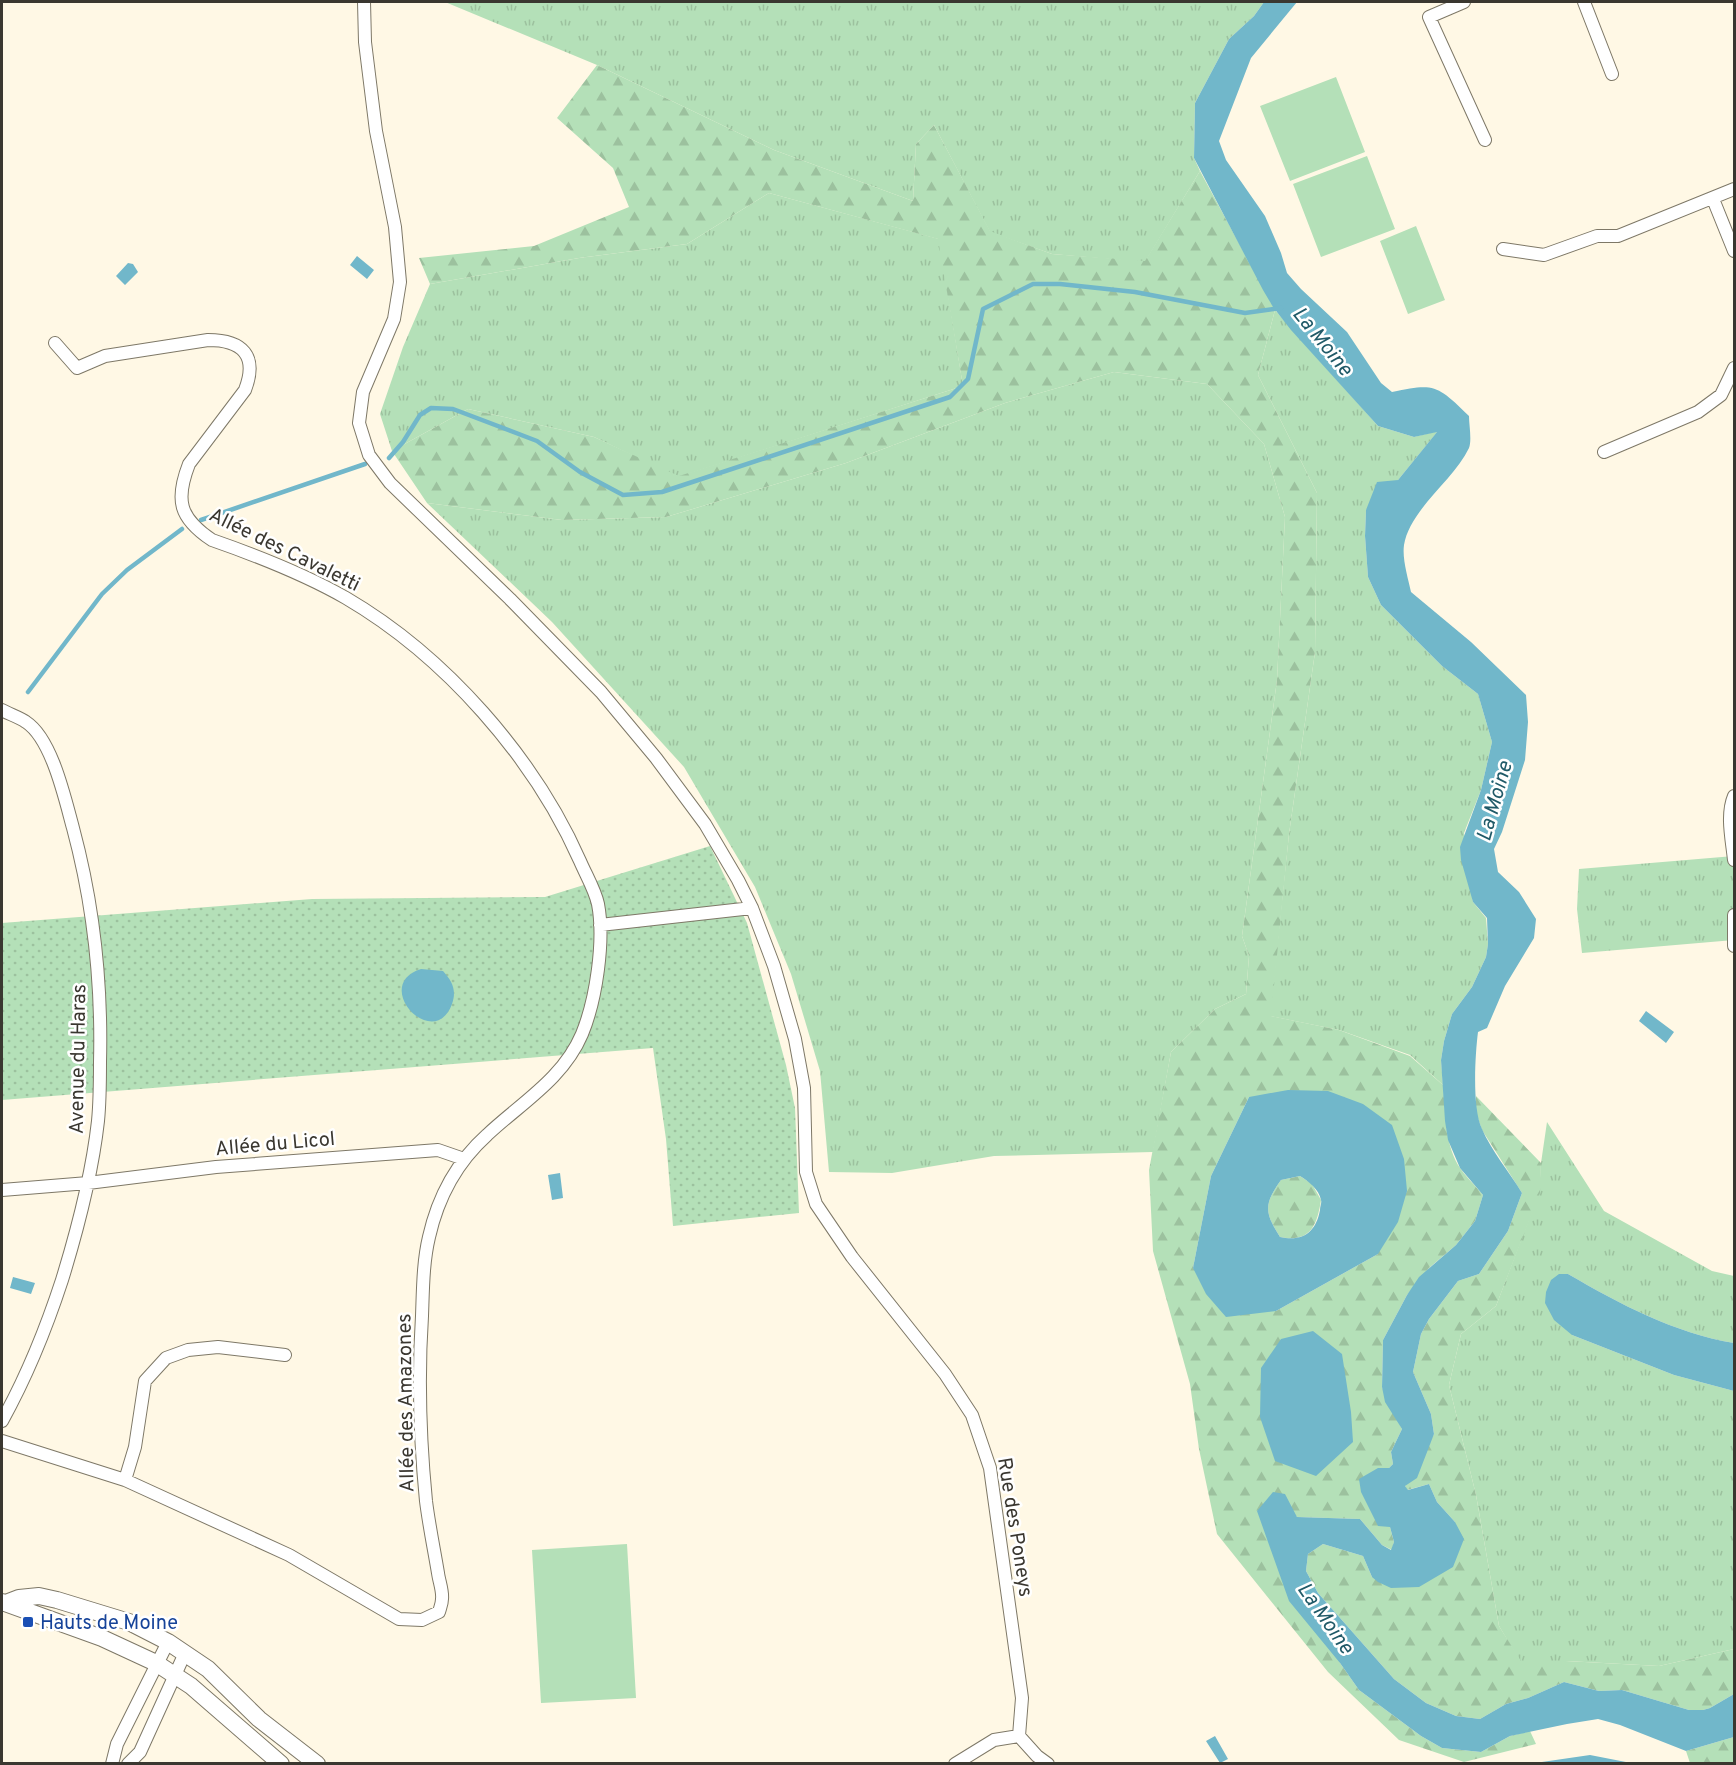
<svg xmlns="http://www.w3.org/2000/svg" width="1736" height="1765" font-family="Overpass,sans-serif">
	<style>
		.grass { fill: url(#grass-tufts) }
		.forest { fill: url(#forest-firs); fill-rule: evenodd }
		.park { fill: url(#park-dots) }
		.pitch { fill: #b4e0b8 }
		.water { fill: #71b7ca; fill-rule: evenodd }
		.lines { fill: none; stroke-linecap: round; stroke-linejoin: round }
		.stream { stroke: #71b7ca; stroke-width: 4.5 }
		.street-casing { stroke: #7e7867; stroke-width: 14 }
		.secondary-casing { stroke: #7e7867; stroke-width: 18 }
		.street { stroke: #fff; stroke-width: 12 }
		.secondary { stroke: #fff; stroke-width: 16 }
		.transit-dot { fill: #1a4fb4; stroke: #fff; stroke-width: 2 }
		.labels { text-anchor: middle; stroke-width: 5; stroke-linejoin: round; paint-order: stroke }
		.street-label { font-size: 20px; fill: #3a3730; stroke: #fff }
		.transit-label { font-size: 20px; fill: #164399; stroke: #fff; text-anchor: start }
		.water-label { font-size: 21px; font-style: italic; fill: #205a68; stroke: #fff }
	</style>
	<defs>
		<pattern id="grass-tufts" width="24" height="20" patternUnits="userSpaceOnUse" patternTransform="scale(1.5)"><rect width="24" height="20" fill="#b4e0b8"/><path d="M3 7l-1-3M5 7V3M7 7l1-3M15 17l-1-3M17 17v-4M19 17l1-3" fill="none" stroke="#9cc19e"/></pattern>
		<pattern id="forest-firs" width="22" height="20" patternUnits="userSpaceOnUse" patternTransform="scale(1.5)"><rect width="22" height="20" fill="#b4e0b8"/><path d="M5 1l3.5 6h-7zM16 11l3.5 6h-7z" fill="#9cc19e"/></pattern>
		<pattern id="park-dots" width="8" height="8" patternUnits="userSpaceOnUse" patternTransform="scale(1.5)"><rect width="8" height="8" fill="#b4e0b8"/><path d="M2 2h.1M6 6h.1" fill="none" stroke="#9cc19e" stroke-width="1.8" stroke-linecap="round"/></pattern>
	</defs>
	<rect width="100%" height="100%" fill="#fff8e5"/>
	<!-- grass -->
	<path class="grass" d="M 445,2 L 1264,2 L 1254,16 L 1229,39 L 1195,103 L 1194,158 L 1200,171 L 1145,262 L 1052,254 L 990,232 L 934,125 L 916,144 L 913,201 L 774,150 L 597,65 Z
		M 769,193 L 939,239 L 963,386 L 678,477 L 594,437 L 468,409 L 392,451 L 380,414 L 403,347 L 430,284 L 579,258 L 687,244 Z
		M 1275,310 L 1378,426 L 1414,437 L 1438,431 L 1398,480 L 1366,510 L 1365,536 L 1368,577 L 1381,605 L 1442,666 L 1478,694 L 1492,742 L 1481,790 L 1464,833 L 1473,902 L 1486,918 L 1488,944 L 1486,957 L 1472,987 L 1452,1014 L 1444,1041 L 1441,1060 L 1443,1085 L 1410,1055 L 1339,1030 L 1270,1016 L 1289,834 L 1315,652 L 1317,493 L 1258,375 Z
		M 1114,372 L 1207,384 L 1264,444 L 1285,517 L 1277,680 L 1242,936 L 1249,956 L 1246,994 L 1215,1009 L 1171,1052 L 1153,1152 L 994,1156 L 892,1173 L 829,1172 L 820,1071 L 791,974 L 755,887 L 684,767 L 552,622 L 427,503 L 562,520 L 666,517 L 846,463 L 1005,403 Z
		M 1734,856 L 1734,940 L 1582,953 L 1577,909 L 1579,869 Z
		M 1547,1122 L 1604,1211 L 1712,1271 L 1734,1276 L 1734,1343 C 1674,1333 1620,1304 1568,1274 L 1572,1335 L 1674,1375 L 1734,1391 L 1734,1649 L 1659,1666 L 1566,1661 L 1520,1661 L 1499,1626 L 1476,1495 L 1449,1385 L 1461,1334 L 1496,1306 L 1539,1193 L 1541,1163 Z"/>
	<!-- forest -->
	<path class="forest" d="M 597,65 L 774,150 L 913,201 L 916,144 L 934,125 L 990,231 L 1052,254 L 1145,261 L 1200,171 L 1275,310 L 1258,375 L 1317,493 L 1315,652 L 1289,834 L 1271,1016 L 1339,1030 L 1410,1056 L 1443,1085 C 1446,1112 1444,1140 1458,1165 C 1465,1176 1475,1185 1483,1195 L 1475,1221 L 1456,1245 L 1429,1268 L 1407,1295 L 1383,1340 L 1382,1387 L 1402,1429 L 1391,1452 L 1393,1464 L 1389,1468 L 1390,1527 L 1394,1542 L 1392,1550 L 1382,1545 L 1360,1519 L 1297,1517 L 1273,1492 L 1340,1663 L 1359,1690 L 1421,1736 L 1442,1748 L 1481,1752 L 1510,1736 L 1530,1731 L 1536,1744 L 1464,1762 L 1399,1740 L 1328,1672 L 1217,1534 L 1199,1449 L 1190,1384 L 1153,1251 L 1149,1170 L 1171,1052 L 1215,1009 L 1246,994 L 1249,956 L 1242,936 L 1277,680 L 1285,517 L 1264,444 L 1207,384 L 1114,372 L 1005,403 L 846,463 L 666,517 L 562,520 L 427,503 L 392,451 L 468,409 L 594,437 L 679,476 L 963,386 L 938,239 L 769,193 L 687,244 L 579,258 L 430,284 L 419,258 L 534,246 L 629,207 L 613,168 L 557,118 ZM 1249,1097 L 1378,1254 L 1276,1311 L 1193,1268 L 1211,1176 Z
		M 1476,1096 L 1541,1163 L 1540,1193 L 1496,1306 L 1461,1334 L 1449,1385 L 1476,1495 L 1499,1626 L 1521,1661 L 1566,1661 L 1659,1666 L 1734,1649 L 1734,1694 L 1710,1708 L 1703,1710 L 1689,1710 L 1622,1690 L 1599,1691 L 1564,1682 L 1528,1698 L 1506,1704 L 1480,1719 L 1456,1716 L 1426,1703 L 1394,1679 L 1318,1593 L 1306,1571 L 1308,1554 L 1323,1544 L 1363,1556 L 1372,1577 L 1455,1522 L 1437,1502 L 1429,1484 L 1407,1490 L 1405,1486 L 1434,1434 L 1431,1414 L 1413,1372 L 1421,1334 L 1429,1319 L 1458,1281 L 1479,1274 L 1508,1231 L 1522,1193 L 1482,1130 L 1476,1113 Z
		M 1300,1176 L 1312,1184 L 1321,1200 C 1317,1226 1310,1243 1280,1237 C 1264,1212 1264,1204 1281,1180 Z
		M 1734,1737 L 1734,1762 L 1732,1763 L 1690,1763 L 1686,1751 Z"/>
	<!-- park -->
	<path class="park" d="M 710,846 L 747,923 L 786,1065 L 795,1108 L 799,1213 L 673,1226 L 666,1139 L 653,1048 L 2,1100 L 2,923 L 312,899 L 545,897 Z"/>
	<!-- pitch -->
	<path class="pitch" d="M 1336,77 L 1365,152 L 1290,181 L 1260,106 Z
		M 1367,156 L 1395,229 L 1321,257 L 1293,184 Z
		M 1416,226 L 1445,300 L 1408,314 L 1380,241 Z
		M 627,1544 L 636,1698 L 541,1703 L 532,1550 Z"/>
	<!-- water -->
	<path class="water" d="M 1264,2 L 1297,2 L 1251,58 L 1219,141 L 1226,160 L 1265,216 L 1281,253 L 1287,273 L 1301,289 L 1347,332 L 1381,383 L 1392,392 C 1435,383 1437,385 1469,416 C 1469,425 1472,440 1469,448 C 1454,480 1410,509 1404,545 C 1402,559 1408,578 1411,592 L 1471,642 L 1526,695 L 1528,722 L 1525,760 L 1502,832 L 1494,849 L 1498,872 L 1519,892 L 1536,919 L 1534,938 L 1505,986 L 1487,1028 L 1478,1032 C 1475,1056 1472,1108 1482,1129 C 1491,1150 1510,1173 1522,1193 L 1508,1231 L 1479,1274 L 1458,1281 L 1429,1319 L 1421,1334 L 1413,1372 L 1431,1414 L 1434,1434 L 1417,1478 L 1405,1486 L 1408,1490 L 1429,1484 L 1437,1502 L 1455,1522 L 1464,1539 L 1453,1567 L 1419,1587 L 1391,1588 L 1378,1582 L 1372,1577 L 1363,1556 L 1323,1544 L 1308,1554 L 1306,1571 L 1318,1593 L 1394,1679 L 1426,1703 L 1456,1716 L 1480,1719 L 1506,1704 L 1528,1698 L 1564,1682 L 1599,1691 L 1622,1690 L 1689,1710 L 1703,1710 L 1710,1708 L 1734,1694 L 1734,1737 L 1686,1751 L 1620,1725 L 1598,1719 L 1567,1724 L 1510,1736 L 1481,1752 L 1442,1748 L 1421,1736 L 1359,1690 L 1340,1663 L 1289,1601 L 1257,1511 L 1273,1492 L 1285,1494 L 1297,1517 L 1360,1519 L 1382,1545 L 1391,1550 L 1394,1542 L 1390,1527 L 1378,1526 L 1361,1492 L 1359,1479 L 1378,1468 L 1389,1468 L 1393,1464 L 1391,1452 L 1402,1429 L 1385,1402 L 1382,1387 L 1383,1340 L 1407,1295 L 1419,1277 L 1456,1245 L 1475,1221 L 1483,1195 L 1460,1168 L 1448,1140 L 1445,1121 L 1441,1060 L 1444,1041 L 1452,1014 L 1472,987 L 1486,957 L 1488,944 L 1487,918 L 1473,902 L 1461,860 L 1460,847 L 1481,790 L 1492,742 L 1478,694 L 1442,666 L 1381,605 L 1368,577 L 1365,536 L 1366,510 L 1377,482 L 1398,480 L 1437,432 L 1414,437 L 1378,426 L 1291,330 L 1273,307 L 1263,290 L 1194,158 L 1195,103 L 1229,39 L 1254,16 Z
		M 357,256 L 374,270 L 367,279 L 350,265 Z
		M 128,263 L 133,264 L 138,272 L 125,285 L 116,276 Z
		M 421,969 L 443,971 C 452,981 457,990 452,1004 C 434,1053 370,985 421,969 Z
		M 1646,1011 L 1674,1032 L 1666,1043 L 1639,1021 Z
		M 1288,1090 L 1328,1091 L 1363,1104 L 1392,1125 L 1404,1159 L 1407,1191 L 1398,1222 L 1378,1254 L 1276,1311 L 1226,1317 L 1206,1294 L 1193,1268 L 1211,1176 L 1249,1097 ZM 1300,1176 C 1308,1181 1319,1189 1321,1200 C 1322,1203 1320,1206 1320,1210 C 1316,1232 1303,1242 1280,1237 C 1264,1212 1264,1204 1281,1180 Z
		M 560,1173 L 563,1198 L 552,1200 L 548,1175 Z
		M 1559,1274 L 1568,1274 C 1620,1304 1674,1333 1734,1343 L 1734,1391 L 1674,1375 L 1572,1335 L 1554,1320 L 1545,1303 L 1546,1292 L 1551,1280 Z
		M 13,1277 L 35,1283 L 31,1294 L 10,1288 Z
		M 1313,1331 L 1342,1354 L 1351,1412 L 1353,1442 L 1316,1476 L 1275,1461 L 1260,1417 L 1261,1368 L 1281,1339 Z
		M 1215,1736 L 1228,1759 L 1220,1763 L 1206,1741 Z
		M 1590,1755 L 1631,1763 L 1535,1763 Z"/>
	<g class="lines">
		<!-- stream -->
		<path class="stream" d="M 389,458 L 403,442 L 420,415 L 431,408 L 453,409 L 537,441 L 580,472 L 623,495 L 662,492 L 950,397 L 968,379 L 983,309 L 1033,284 L 1060,284 L 1135,292 L 1245,313 L 1281,308
			M 201,520 L 365,464
			M 28,692 L 102,594 L 127,570 L 182,529"/>
		<!-- street casing -->
		<g class="street-casing">
			<path id="street" d="M 364,2 L 365,42 L 376,131 L 395,227 L 400,282 L 394,319 L 363,392 L 359,423 L 369,455 L 390,483 L 510,599 L 601,692 L 656,758 L 705,824 L 738,880 L 752,908 L 774,966 L 795,1039 L 804,1088 L 806,1172 L 816,1204 L 852,1257 L 945,1374 L 972,1415 L 990,1468 L 1022,1698 L 1019,1736
				M 1464,2 L 1429,17 L 1485,140
				M 1584,2 L 1612,74
				M 1713,199 L 1734,251
				M 1503,249 L 1544,255 L 1597,236 L 1618,236 L 1734,189
				M 1604,452 L 1698,412 L 1721,395 L 1734,368
				M 2,710 C 9,714 19,717 26,722 C 52,739 65,799 73,828 C 94,906 102,982 100,1062 C 100,1081 100,1101 98,1121 C 92,1175 78,1228 62,1280 C 46,1329 27,1376 2,1421
				M 1734,796 C 1726,815 1732,840 1734,860
				M 1734,915 L 1734,946
				M 600,925 L 752,908
				M 2,1190 L 88,1183 L 216,1167 L 438,1150 L 464,1159
				M 2,1441 L 125,1480 L 289,1555 L 399,1619 L 422,1620 L 439,1612 C 440,1608 442,1604 442,1599 C 443,1591 439,1581 438,1573 C 434,1549 429,1525 426,1501 C 420,1440 418,1377 422,1316 C 423,1289 423,1262 429,1237 C 438,1197 457,1162 487,1135 C 521,1103 563,1079 582,1034 C 596,1000 605,941 598,904 C 595,890 586,875 580,861 C 534,757 445,656 346,598 C 304,574 258,556 212,540 C 179,518 175,500 189,464 L 245,390 C 258,356 243,340 208,340 L 105,356 L 77,368 L 55,343
				M 125,1480 L 135,1447 L 145,1381 L 166,1358 L 188,1350 L 218,1347 L 285,1355
				M 1019,1736 L 1037,1756 L 1048,1764
				M 112,1764 L 117,1744 L 168,1642
				M 128,1764 L 140,1752 L 185,1653
				M 955,1764 L 994,1740 L 1019,1736"/>
		</g>
		<!-- secondary casing -->
		<g class="secondary-casing">
			<path id="secondary" d="M 2,1602 L 102,1638 L 156,1663 L 191,1686 L 281,1764
				M 6,1603 L 19,1598 L 39,1596 L 57,1600 L 129,1622 L 168,1642 L 208,1669 L 259,1719 L 317,1764"/>
		</g>
		<!-- street -->
		<use href="#street" class="street"/>
		<!-- secondary -->
		<use href="#secondary" class="secondary"/>
	</g>
	<!-- markers -->
	<rect class="transit-dot" x="22" y="1616" width="12" height="12" rx="3"/>
	<g class="labels">
		<!-- street labels -->
		<g class="street-label">
			<text transform="translate(285 549) rotate(26)" y="7">Allée des Cavaletti</text>
			<text transform="translate(77 1059) rotate(-89)" y="7">Avenue du Haras</text>
			<text transform="translate(275 1143) rotate(-5)" y="7">Allée du Licol</text>
			<text transform="translate(405 1403) rotate(-91)" y="7">Allée des Amazones</text>
			<text transform="translate(1016 1527) rotate(81)" y="7">Rue des Poneys</text>
		</g>
		<!-- transit labels -->
		<g class="transit-label">
			<text x="40" y="1629">Hauts de Moine</text>
		</g>
		<!-- water labels -->
		<g class="water-label">
			<text transform="translate(1323 341) rotate(51)" y="7">La Moine</text>
			<text transform="translate(1494 801) rotate(-74)" y="7">La Moine</text>
			<text transform="translate(1326 1618) rotate(55)" y="7">La Moine</text>
		</g>
	</g>
	<!-- border -->
	<rect width="1736" height="1765" fill="none" stroke="#3a3730" stroke-width="6"/>
</svg>
